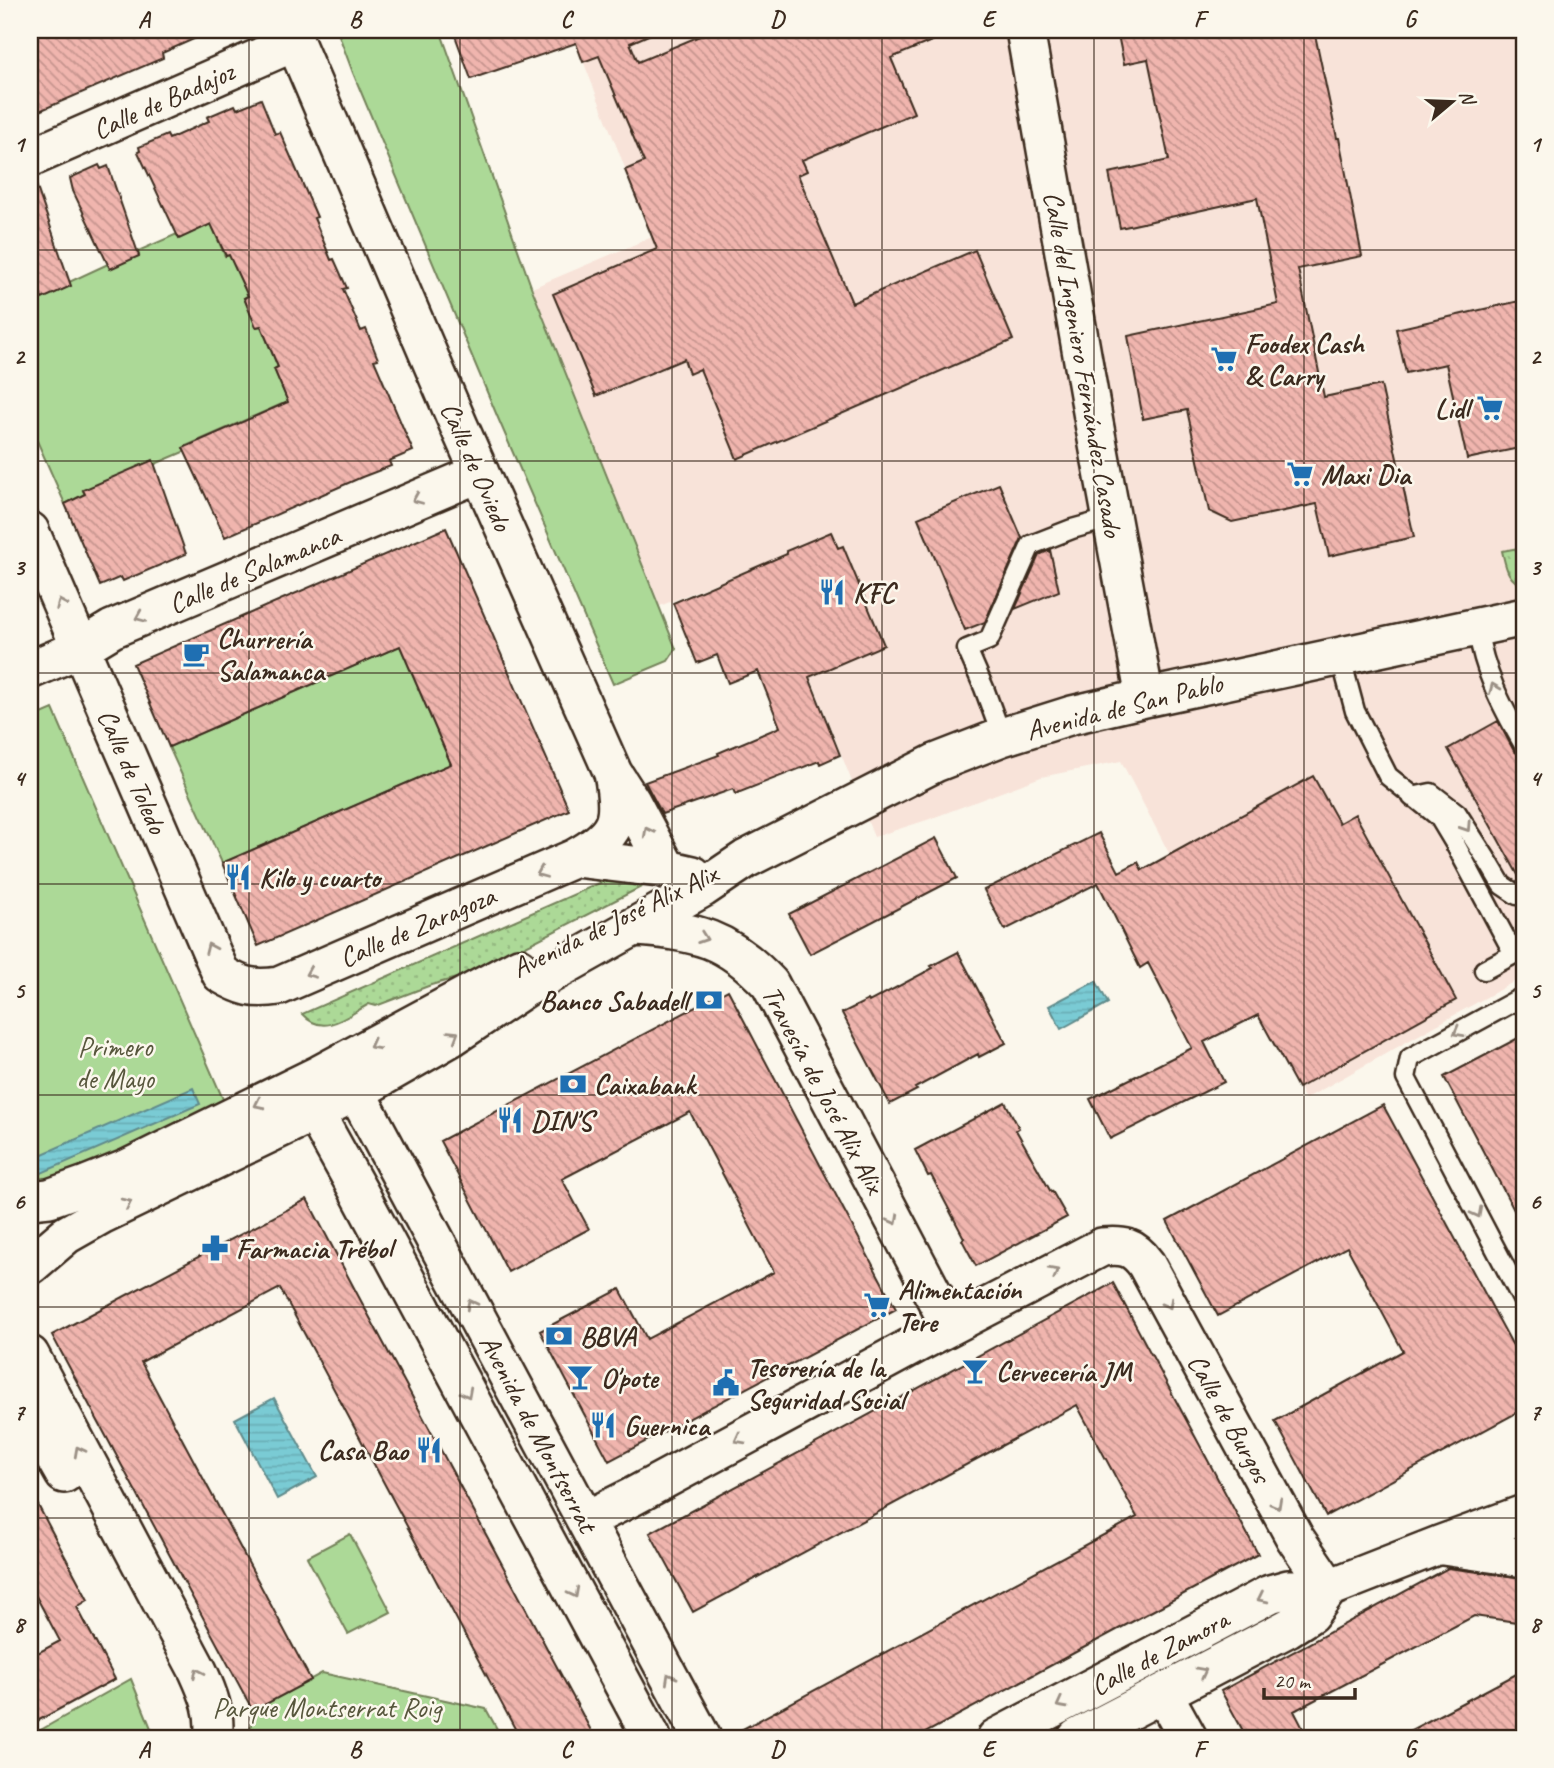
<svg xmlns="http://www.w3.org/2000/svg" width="1554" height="1768" font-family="Caveat,sans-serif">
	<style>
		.built { fill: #f8e3d9 }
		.grass { fill: url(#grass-dots); stroke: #74825a; stroke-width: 2 }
		.park { fill: #acd997; stroke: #74825a; stroke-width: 2 }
		.water { fill: url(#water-rules); stroke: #618b8b; stroke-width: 2 }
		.building { fill: url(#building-back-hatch); stroke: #3b2a1e; stroke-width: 2 }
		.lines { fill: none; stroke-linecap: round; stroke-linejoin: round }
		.lane-casing { stroke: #3b2a1e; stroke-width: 23 }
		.street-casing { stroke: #3b2a1e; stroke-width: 42 }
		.lane { stroke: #fbf7ec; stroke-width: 18 }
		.street { stroke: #fbf7ec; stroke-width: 37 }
		.oneway { stroke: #9b9085 }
		.grid { fill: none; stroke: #3b2a1e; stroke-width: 2; stroke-opacity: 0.55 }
		.labels { text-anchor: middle; stroke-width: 5; stroke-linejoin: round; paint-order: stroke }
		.street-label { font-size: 28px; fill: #3b2a1e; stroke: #fbf7ec }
		.poi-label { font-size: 28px; font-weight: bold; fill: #3b2a1e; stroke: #fbf7ec; text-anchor: start }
		.park-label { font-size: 28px; fill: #57563c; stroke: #fbf7ec }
		.neatline { fill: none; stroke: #3b2a1e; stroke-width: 2.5 }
		.grid-label { font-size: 23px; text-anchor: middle; font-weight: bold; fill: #3b2a1e }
	</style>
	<defs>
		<pattern id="grass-dots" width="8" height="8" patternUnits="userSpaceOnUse" patternTransform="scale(1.75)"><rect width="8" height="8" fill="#acd997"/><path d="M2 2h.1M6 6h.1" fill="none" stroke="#95ba82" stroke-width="1.8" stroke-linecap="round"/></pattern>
		<pattern id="water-rules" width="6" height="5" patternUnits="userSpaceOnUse" patternTransform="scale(1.75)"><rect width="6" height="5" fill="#7acbd4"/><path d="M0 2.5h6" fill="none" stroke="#6aaeb6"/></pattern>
		<pattern id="building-back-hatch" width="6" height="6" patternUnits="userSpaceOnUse" patternTransform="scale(1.75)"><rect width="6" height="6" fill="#f0b5ae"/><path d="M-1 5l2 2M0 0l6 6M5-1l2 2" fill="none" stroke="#c4938d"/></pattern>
	</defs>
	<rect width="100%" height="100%" fill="#fbf7ec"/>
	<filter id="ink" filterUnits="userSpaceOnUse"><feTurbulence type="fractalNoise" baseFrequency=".0143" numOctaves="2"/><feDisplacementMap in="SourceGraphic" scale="14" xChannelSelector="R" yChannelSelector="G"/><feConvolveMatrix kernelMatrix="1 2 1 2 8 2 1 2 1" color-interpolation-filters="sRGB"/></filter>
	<g filter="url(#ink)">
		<!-- built -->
		<path class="built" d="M 571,30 L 1524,30 L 1524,976 L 1305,1099 L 1170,855 L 1121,761 L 1041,777 L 927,820 L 874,837 L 765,563 L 660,606 L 532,288 L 652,237 Z"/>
		<!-- grass -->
		<path class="grass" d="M 1524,547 L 1524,586 C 1507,580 1506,567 1502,551 Z
			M 611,878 L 649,883 L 471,974 L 431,985 L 376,1006 L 369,1004 C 347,1016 324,1038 302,1014 Z"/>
		<!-- park -->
		<path class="park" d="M 337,30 L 440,30 L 532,289 L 676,649 L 668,661 L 613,684 L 498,418 L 353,73 Z
			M 214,218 L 213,228 L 225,256 L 230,255 L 248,296 L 244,298 L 256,327 L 261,326 L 278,367 L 274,369 L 286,397 L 294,404 L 282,404 L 186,446 L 188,450 L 148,467 L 83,491 L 85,494 L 65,504 L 30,425 L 30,299 L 40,294 L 42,299 L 70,286 L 69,282 L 108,264 L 139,256 L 138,251 L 177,234 L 179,238 L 207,226 Z
			M 400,646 L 451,764 L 222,863 L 169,747 Z
			M 53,709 L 226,1106 L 48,1185 L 30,1187 L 30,719 Z
			M 350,1534 L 391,1612 L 348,1634 L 307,1557 Z
			M 322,1673 L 486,1709 L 502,1738 L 249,1738 L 253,1711 Z
			M 131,1679 L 155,1738 L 30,1738 L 30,1736 Z"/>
		<!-- water -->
		<path class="water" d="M 1096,981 L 1108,1003 L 1061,1029 L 1049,1006 Z
			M 193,1088 L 200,1104 L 37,1175 L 31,1159 Z
			M 274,1398 L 317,1477 L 277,1499 L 235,1419 Z"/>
		<!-- building -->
		<path class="building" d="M 30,30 L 214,30 L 162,53 L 163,58 L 30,115 Z
			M 453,30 L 660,30 L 630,43 L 638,62 L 714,30 L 958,30 L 891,58 L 914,113 L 802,160 L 807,171 L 798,175 L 852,303 L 975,250 L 1013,340 L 737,459 L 700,369 L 689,374 L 684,359 L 596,396 L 553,294 L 657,249 L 625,170 L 644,162 L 599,56 L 583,62 L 576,43 L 471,79 Z
			M 1117,30 L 1314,30 L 1337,138 L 1339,138 L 1362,256 L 1298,269 L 1324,397 L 1381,385 L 1414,537 L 1329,556 L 1317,504 L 1232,522 L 1209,511 L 1187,410 L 1143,419 L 1128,336 L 1278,304 L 1257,198 L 1120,228 L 1109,173 L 1169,160 L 1148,59 L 1124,64 Z
			M 261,99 L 275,134 L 280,132 L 311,203 L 317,217 L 314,218 L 331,260 L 334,259 L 347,288 L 343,289 L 361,331 L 366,329 L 378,359 L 374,360 L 413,451 L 389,461 L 391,466 L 362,477 L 225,537 L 183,448 L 288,402 L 274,369 L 278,367 L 261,326 L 256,327 L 244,298 L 248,296 L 229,255 L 226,256 L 211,224 L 179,239 L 138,152 L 140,151 L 139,147 L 167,135 L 169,139 L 209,121 L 207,117 L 235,105 L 237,109 Z
			M 99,165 L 101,169 L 108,166 L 139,256 L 110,269 L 73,191 L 70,178 Z
			M 30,179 L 34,179 L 71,286 L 42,299 L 40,294 L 30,299 Z
			M 1524,300 L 1524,447 L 1467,459 L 1446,364 L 1406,373 L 1396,329 Z
			M 153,460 L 186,554 L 123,581 L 121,577 L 100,586 L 65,504 L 85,494 L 83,490 Z
			M 999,484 L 1022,538 L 985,622 L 965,630 L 918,518 Z
			M 446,528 L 569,810 L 258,946 L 222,863 L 451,764 L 400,646 L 169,747 L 133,664 Z
			M 831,532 L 838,548 L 843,546 L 884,645 L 809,677 L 840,755 L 820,764 L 819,761 L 735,794 L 733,789 L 662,814 L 645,782 L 719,755 L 718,753 L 780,727 L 758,671 L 728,683 L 717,655 L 697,663 L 673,603 L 787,554 L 786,551 Z
			M 1050,550 L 1059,591 L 1015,609 L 1039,555 Z
			M 1498,721 L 1514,751 L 1521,756 L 1524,762 L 1524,882 L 1522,882 L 1448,749 Z
			M 1313,776 L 1339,823 L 1355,814 L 1456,1000 L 1298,1088 L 1258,1015 L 1204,1042 L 1224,1082 L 1110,1139 L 1090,1099 L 1192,1048 L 1148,963 L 1140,968 L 1098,883 L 1005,930 L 984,890 L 1099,833 L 1119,872 L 1138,862 L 1142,870 Z
			M 936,838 L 957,878 L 810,954 L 789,914 Z
			M 958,952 L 1006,1043 L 979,1057 L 978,1054 L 915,1088 L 917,1090 L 890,1104 L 842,1013 L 868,1000 L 869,1002 L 933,968 L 931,966 Z
			M 728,990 L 896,1309 L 609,1461 L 540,1331 L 620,1289 L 647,1339 L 774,1272 L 690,1112 L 562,1179 L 589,1229 L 508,1272 L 440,1141 Z
			M 1524,1035 L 1524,1229 L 1444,1077 Z
			M 1005,1102 L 1019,1128 L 1016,1130 L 1051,1192 L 1052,1191 L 1067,1217 L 976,1266 L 962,1240 L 964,1238 L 931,1175 L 928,1176 L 915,1150 Z
			M 1383,1105 L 1524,1366 L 1524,1409 L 1326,1516 L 1275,1421 L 1403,1351 L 1347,1247 L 1218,1316 L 1167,1221 Z
			M 307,1199 L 361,1301 L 595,1738 L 520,1738 L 280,1288 L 141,1362 L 311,1680 L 253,1711 L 83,1393 L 52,1335 Z
			M 1113,1283 L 1258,1554 L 916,1738 L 726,1738 L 1137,1517 L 1077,1405 L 693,1612 L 650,1533 Z
			M 30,1490 L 88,1600 L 77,1607 L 115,1679 L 30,1725 L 30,1657 L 60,1641 L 30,1585 Z
			M 1448,1568 L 1524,1578 L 1524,1623 L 1474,1616 L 1294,1711 L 1308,1738 L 1247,1738 L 1221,1691 Z
			M 1524,1670 L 1524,1731 L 1511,1738 L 1396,1738 Z"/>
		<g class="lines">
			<!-- lane casing -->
			<g class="lane-casing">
				<path id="lane" d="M 1477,627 C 1484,672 1501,705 1524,745
					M 1340,655 L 1355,711 L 1388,776 L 1439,817 L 1454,842 L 1514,954 L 1484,970
					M 1002,737 L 984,688 L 967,649 L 989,640 L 1031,545 L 1072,529 L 1112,518
					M 1412,797 L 1431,793 L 1457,813 L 1489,863 L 1502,885 L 1517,895 L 1524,893
					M 1524,996 L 1410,1058 L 1406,1078 L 1524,1303"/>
			</g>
			<!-- street casing -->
			<g class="street-casing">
				<path id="street" d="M 293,30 L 295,42 L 459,426 L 613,773 L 631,801 L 667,869 L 693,875
					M 1025,30 L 1094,423 L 1145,698
					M 30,158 L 295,42
					M 30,531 L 221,974 C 243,987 254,990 279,986 L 575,858 C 618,834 622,821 613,773
					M 30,670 L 79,649 L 112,629 L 480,473
					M 575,858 L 667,869
					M 636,927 C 696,931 727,938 770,984 L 950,1326
					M 334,1081 L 356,1092 L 702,1738
					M 318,1089 L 315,1113 L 360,1194 L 652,1738
					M 30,1200 L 49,1198 L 86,1185 L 126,1169 L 320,1074 L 519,967
					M 31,1265 L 66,1235 L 103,1214 L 356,1092 L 452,1037 L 525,988 L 703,888 L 746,859 L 935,763 L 1002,737 L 1072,715 L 1145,698 L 1524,617
					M 30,1355 L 198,1671 C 208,1693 217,1714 213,1738
					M 30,1414 L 64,1474
					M 586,1520 L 632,1497 L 918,1343 L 1102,1247 C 1123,1245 1133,1246 1146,1264 L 1295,1538 L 1329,1588
					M 1443,1546 L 1524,1558
					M 1163,1693 L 1188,1738
					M 996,1738 L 1270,1594 L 1288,1589 L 1329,1588 L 1439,1545 L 1524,1514
					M 1077,1738 L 1288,1628 L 1310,1614 L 1329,1588"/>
			</g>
			<!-- lane -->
			<use href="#lane" class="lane"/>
			<!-- street -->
			<use href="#street" class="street"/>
		</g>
		<!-- one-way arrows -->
		<defs><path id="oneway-chevron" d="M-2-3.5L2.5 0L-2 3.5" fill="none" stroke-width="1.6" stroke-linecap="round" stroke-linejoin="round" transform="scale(1.75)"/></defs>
		<g class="oneway">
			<use href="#oneway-chevron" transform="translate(417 499) rotate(157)"/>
			<use href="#oneway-chevron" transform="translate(61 604) rotate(-113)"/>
			<use href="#oneway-chevron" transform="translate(140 617) rotate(157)"/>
			<use href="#oneway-chevron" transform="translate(1494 688) rotate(-112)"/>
			<use href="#oneway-chevron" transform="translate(1466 827) rotate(57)"/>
			<use href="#oneway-chevron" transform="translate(648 832) rotate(-118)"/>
			<use href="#oneway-chevron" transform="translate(541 873) rotate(157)"/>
			<use href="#oneway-chevron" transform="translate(703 938) rotate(19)"/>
			<use href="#oneway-chevron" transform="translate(210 948) rotate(-114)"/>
			<use href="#oneway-chevron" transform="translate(310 973) rotate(157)"/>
			<use href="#oneway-chevron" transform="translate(1458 1032) rotate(151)"/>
			<use href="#oneway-chevron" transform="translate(454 1035) rotate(-32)"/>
			<use href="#oneway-chevron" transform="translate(374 1045) rotate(152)"/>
			<use href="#oneway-chevron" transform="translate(259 1104) rotate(154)"/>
			<use href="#oneway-chevron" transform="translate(127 1203) rotate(-26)"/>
			<use href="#oneway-chevron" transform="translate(1477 1213) rotate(62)"/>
			<use href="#oneway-chevron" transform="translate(894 1220) rotate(62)"/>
			<use href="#oneway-chevron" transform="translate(1054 1272) rotate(-28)"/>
			<use href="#oneway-chevron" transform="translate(471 1304) rotate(-118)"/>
			<use href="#oneway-chevron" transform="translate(1168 1304) rotate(61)"/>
			<use href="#oneway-chevron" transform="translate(467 1393) rotate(62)"/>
			<use href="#oneway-chevron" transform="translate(739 1439) rotate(152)"/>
			<use href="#oneway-chevron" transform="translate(79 1451) rotate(-118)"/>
			<use href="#oneway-chevron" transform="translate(1277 1504) rotate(61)"/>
			<use href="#oneway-chevron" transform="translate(574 1593) rotate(62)"/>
			<use href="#oneway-chevron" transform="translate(1262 1598) rotate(154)"/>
			<use href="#oneway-chevron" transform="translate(1202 1672) rotate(-28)"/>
			<use href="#oneway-chevron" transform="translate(198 1673) rotate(-116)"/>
			<use href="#oneway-chevron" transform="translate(670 1678) rotate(-119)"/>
			<use href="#oneway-chevron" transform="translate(1061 1704) rotate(152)"/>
		</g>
	</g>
	<!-- grid -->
	<path class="grid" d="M 249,30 L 249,1738M 460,30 L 460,1738M 672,30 L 672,1738M 882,30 L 882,1738M 1094,30 L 1094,1738M 1304,30 L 1304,1738M 30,250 L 1524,250M 30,461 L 1524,461M 30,673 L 1524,673M 30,884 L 1524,884M 30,1095 L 1524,1095M 30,1307 L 1524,1307M 30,1518 L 1524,1518"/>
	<!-- icons -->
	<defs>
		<g id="supermarket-bare" transform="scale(2.1)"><path d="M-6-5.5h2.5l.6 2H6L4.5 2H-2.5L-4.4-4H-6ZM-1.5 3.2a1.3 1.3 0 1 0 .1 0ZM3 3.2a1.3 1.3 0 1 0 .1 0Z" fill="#1f6fb2" stroke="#fbf7ec" stroke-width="2.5" paint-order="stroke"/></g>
		<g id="restaurant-bare" transform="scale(2.1)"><path d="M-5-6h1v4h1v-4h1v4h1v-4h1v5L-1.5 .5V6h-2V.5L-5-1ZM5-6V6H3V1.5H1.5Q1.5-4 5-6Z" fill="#1f6fb2" stroke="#fbf7ec" stroke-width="2.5" paint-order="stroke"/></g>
		<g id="cafe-bare" transform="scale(2.1)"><path d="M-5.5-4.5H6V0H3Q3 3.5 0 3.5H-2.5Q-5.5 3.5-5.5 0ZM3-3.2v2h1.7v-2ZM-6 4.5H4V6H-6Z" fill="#1f6fb2" stroke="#fbf7ec" stroke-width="2.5" paint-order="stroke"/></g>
		<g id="bank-bare" transform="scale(2.1)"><path d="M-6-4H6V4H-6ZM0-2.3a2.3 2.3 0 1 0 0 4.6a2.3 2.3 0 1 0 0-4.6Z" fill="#1f6fb2" stroke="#fbf7ec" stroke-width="2.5" paint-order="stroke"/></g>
		<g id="pharmacy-bare" transform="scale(2.1)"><path d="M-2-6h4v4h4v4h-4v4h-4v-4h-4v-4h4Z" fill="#1f6fb2" stroke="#fbf7ec" stroke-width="2.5" paint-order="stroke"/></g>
		<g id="bar-bare" transform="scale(2.1)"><path d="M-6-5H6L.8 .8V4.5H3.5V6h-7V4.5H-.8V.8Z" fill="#1f6fb2" stroke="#fbf7ec" stroke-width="2.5" paint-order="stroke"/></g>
		<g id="civic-bare" transform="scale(2.1)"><path d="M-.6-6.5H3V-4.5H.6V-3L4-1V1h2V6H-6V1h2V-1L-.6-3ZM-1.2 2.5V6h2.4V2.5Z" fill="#1f6fb2" stroke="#fbf7ec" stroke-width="2.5" paint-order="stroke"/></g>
	</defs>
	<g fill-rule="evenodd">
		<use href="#supermarket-bare" x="1224" y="359"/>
		<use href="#supermarket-bare" x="1490" y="408"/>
		<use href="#supermarket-bare" x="1300" y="474"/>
		<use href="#restaurant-bare" x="832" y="592"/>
		<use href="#cafe-bare" x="196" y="654"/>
		<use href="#restaurant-bare" x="238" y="877"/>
		<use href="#bank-bare" x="709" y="1000"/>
		<use href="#bank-bare" x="573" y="1084"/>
		<use href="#restaurant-bare" x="510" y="1120"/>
		<use href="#pharmacy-bare" x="215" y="1248"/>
		<use href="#supermarket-bare" x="877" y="1305"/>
		<use href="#bank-bare" x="559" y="1336"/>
		<use href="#bar-bare" x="975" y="1371"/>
		<use href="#bar-bare" x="580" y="1377"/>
		<use href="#civic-bare" x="726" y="1383"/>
		<use href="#restaurant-bare" x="603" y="1425"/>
		<use href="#restaurant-bare" x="429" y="1450"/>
	</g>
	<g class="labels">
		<!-- street labels -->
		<g class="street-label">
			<text transform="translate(163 100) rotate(-24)" y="10">Calle de Badajoz</text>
			<text transform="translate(1084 364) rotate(80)" y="10">Calle del Ingeniero Fernández Casado</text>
			<text transform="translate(477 466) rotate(66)" y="10">Calle de Oviedo</text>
			<text transform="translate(254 569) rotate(-23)" y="10">Calle de Salamanca</text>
			<text transform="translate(1124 706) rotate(-14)" y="10">Avenida de San Pablo</text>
			<text transform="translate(133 771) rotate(66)" y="10">Calle de Toledo</text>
			<text transform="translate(614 920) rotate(-26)" y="10">Avenida de José Alix Alix</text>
			<text transform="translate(417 926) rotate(-23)" y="10">Calle de Zaragoza</text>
			<text transform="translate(824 1089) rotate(62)" y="10">Travesía de José Alix Alix</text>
			<text transform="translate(1230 1418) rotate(61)" y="10">Calle de Burgos</text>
			<text transform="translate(539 1433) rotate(62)" y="10">Avenida de Montserrat</text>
			<text transform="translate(1159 1652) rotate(-28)" y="10">Calle de Zamora</text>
		</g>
		<!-- poi labels -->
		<g class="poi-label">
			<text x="1245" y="353">Foodex Cash<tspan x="1245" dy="32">&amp; Carry</tspan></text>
			<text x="1469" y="418" text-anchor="end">Lidl</text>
			<text x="1321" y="484">Maxi Dia</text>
			<text x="853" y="602">KFC</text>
			<text x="217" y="648">Churrería<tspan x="217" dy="32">Salamanca</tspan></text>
			<text x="259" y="887">Kilo y cuarto</text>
			<text x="688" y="1010" text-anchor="end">Banco Sabadell</text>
			<text x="594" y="1094">Caixabank</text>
			<text x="531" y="1130">DIN'S</text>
			<text x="236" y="1258">Farmacia Trébol</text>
			<text x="898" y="1299">Alimentación<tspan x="898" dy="32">Tere</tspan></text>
			<text x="580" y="1346">BBVA</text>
			<text x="747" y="1377">Tesorería de la<tspan x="747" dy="32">Seguridad Social</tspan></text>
			<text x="996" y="1381">Cervecería JM</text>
			<text x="601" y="1387">O'pote</text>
			<text x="624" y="1435">Guernica</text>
			<text x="408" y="1460" text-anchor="end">Casa Bao</text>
		</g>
		<!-- park labels -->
		<g class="park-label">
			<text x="115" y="1056">Primero<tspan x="115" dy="32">de Mayo</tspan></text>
			<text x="327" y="1717">Parque Montserrat Roig</text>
		</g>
	</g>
	<!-- margin -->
	<rect width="1554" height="1768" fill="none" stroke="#fbf7ec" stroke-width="77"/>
	<!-- north arrow -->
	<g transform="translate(1452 102) rotate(71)" stroke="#fbf7ec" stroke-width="5" paint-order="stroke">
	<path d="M0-5L12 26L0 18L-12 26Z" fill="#3b2a1e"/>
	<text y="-10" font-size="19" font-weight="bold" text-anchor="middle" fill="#3b2a1e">N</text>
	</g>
	<!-- scale -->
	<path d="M1264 1688v10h91v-10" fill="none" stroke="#3b2a1e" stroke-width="3.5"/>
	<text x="1274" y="1688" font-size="21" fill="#3b2a1e" stroke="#fbf7ec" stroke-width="5" paint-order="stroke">20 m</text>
	<rect x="38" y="38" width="1478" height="1692" class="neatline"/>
	<g class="grid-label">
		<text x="144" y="27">A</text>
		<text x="355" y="27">B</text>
		<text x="566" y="27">C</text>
		<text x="777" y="27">D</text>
		<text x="988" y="27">E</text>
		<text x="1199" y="27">F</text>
		<text x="1410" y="27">G</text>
		<text x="19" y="152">1</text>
		<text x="1535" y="152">1</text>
		<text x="19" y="364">2</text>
		<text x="1535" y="364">2</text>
		<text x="19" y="575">3</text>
		<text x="1535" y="575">3</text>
		<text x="19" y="786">4</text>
		<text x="1535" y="786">4</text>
		<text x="19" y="998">5</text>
		<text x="1535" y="998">5</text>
		<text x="19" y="1209">6</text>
		<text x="1535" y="1209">6</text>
		<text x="19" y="1420">7</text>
		<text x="1535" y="1420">7</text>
		<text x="19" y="1632">8</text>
		<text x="1535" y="1632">8</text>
		<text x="144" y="1757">A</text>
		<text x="355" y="1757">B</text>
		<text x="566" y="1757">C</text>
		<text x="777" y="1757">D</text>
		<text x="988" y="1757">E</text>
		<text x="1199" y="1757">F</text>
		<text x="1410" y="1757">G</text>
	</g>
</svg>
